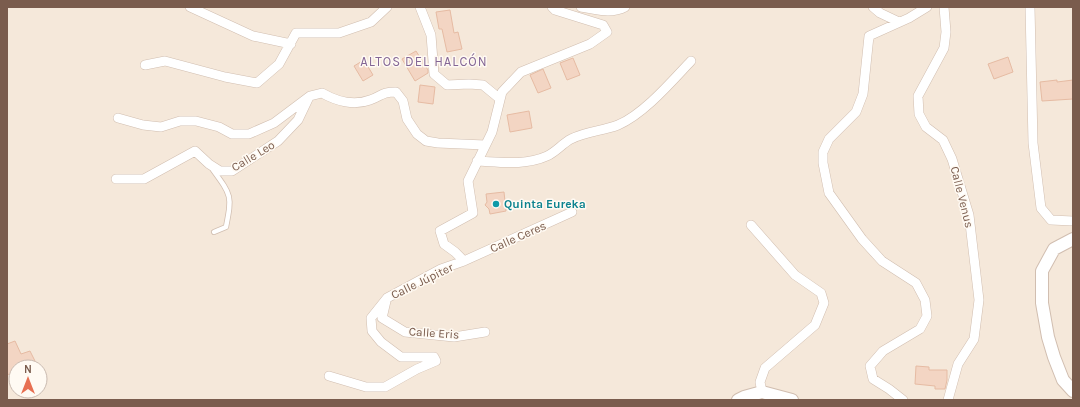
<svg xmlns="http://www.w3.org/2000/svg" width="1080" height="407" font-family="Karla,sans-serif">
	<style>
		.residential { fill: #f5e8da; fill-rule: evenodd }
		.building { fill: #f3d5c3; stroke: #e6bba3 }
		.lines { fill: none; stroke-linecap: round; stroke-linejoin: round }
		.service-casing { stroke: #d1beb0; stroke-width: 6 }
		.minor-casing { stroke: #d1beb0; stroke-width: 10 }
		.tertiary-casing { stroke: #d1beb0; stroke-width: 14 }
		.service { stroke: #fff; stroke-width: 4.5 }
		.minor { stroke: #fff; stroke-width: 9 }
		.tertiary { stroke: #fff; stroke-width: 12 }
		.culture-dot { fill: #0f9aa8; stroke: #fffaf3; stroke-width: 1.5 }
		.labels { text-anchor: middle; stroke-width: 3; stroke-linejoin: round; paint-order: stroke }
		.street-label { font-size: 12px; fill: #7a5c4d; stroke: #fffaf3 }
		.culture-label { font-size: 12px; font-weight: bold; fill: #0d838f; stroke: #fffaf3; text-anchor: start }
		.neighbourhood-label { font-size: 13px; letter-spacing: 1px; fill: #846695; stroke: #fffaf3 }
	</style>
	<rect width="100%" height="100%" fill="#fdf6ec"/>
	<!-- residential -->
	<path class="residential" d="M 7,7 L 1073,7 L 1073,400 L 7,400 ZM 16,367 L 40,367 L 40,391 L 16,391 Z"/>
	<!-- building -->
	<path class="building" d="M 450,10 L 454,33 L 458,32 L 462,49 L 447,52 L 442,29 L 439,29 L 436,12 Z
		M 416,51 L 428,70 L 428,73 L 415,81 L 402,59 Z
		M 1008,57 L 1013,72 L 994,79 L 988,64 Z
		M 573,58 L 580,75 L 567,80 L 560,63 Z
		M 364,60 L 373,75 L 363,81 L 354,66 Z
		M 543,69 L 551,88 L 538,93 L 530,75 Z
		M 1057,80 L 1057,82 L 1073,80 L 1073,99 L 1042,101 L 1040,82 Z
		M 420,85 L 435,87 L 433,104 L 418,102 Z
		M 529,111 L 532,128 L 510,132 L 507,115 Z
		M 504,192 L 506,211 L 490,214 L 489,209 L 485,205 L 487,202 L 486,194 Z
		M 15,341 L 21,354 L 30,351 L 38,367 L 16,367 L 16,376 L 7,374 L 7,344 Z
		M 916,366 L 929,367 L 929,370 L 947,370 L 947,380 L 945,389 L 935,389 L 935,386 L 915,384 Z"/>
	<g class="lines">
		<!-- service casing -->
		<g class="service-casing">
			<path id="service" d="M 213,170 C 232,196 232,196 226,227 L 214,232"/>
		</g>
		<!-- minor casing -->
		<g class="minor-casing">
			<path id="minor" d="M 190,7 L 253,36 L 291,44
				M 420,7 L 431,35 L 434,74 L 447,85 L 469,84 L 483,85 L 500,99
				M 581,7 C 596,10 612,14 625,7
				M 873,7 L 880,13 L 899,22
				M 944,7 L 946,32 L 944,48 L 918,96 L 919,114 L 926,127 L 943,140 L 952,159 L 969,215 L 979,300 L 974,339 L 958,364 L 948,400
				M 1030,7 L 1033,143 L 1041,208 L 1051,220 L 1073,221
				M 145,65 L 165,61 L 225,77 L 257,83 L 279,64 L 296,33 L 339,33 L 371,22 L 387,7
				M 118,118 L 143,125 L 161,127 L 180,121 L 196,121 L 219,127 L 232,134 L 249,134 L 274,123 L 310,96 L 322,93 C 336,101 354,106 370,100 C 382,96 381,92 396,92 L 403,101 L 407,119 L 417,134 L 426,141 L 438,143 L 485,145
				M 477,161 C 500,162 525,166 547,156 C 556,152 563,143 571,139 C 586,131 603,131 618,125 C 644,114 672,81 691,61
				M 116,179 L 144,179 L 195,151 L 209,164 L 220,171 L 232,171 L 278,141 L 298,120 L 308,99
				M 751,225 L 795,275 L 821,293 L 824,303 L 815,325 L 765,368 L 760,382 L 762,392
				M 464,261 L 572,212
				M 386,301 L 382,318 L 405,332 L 454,337 L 485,332
				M 329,376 L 366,387 L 385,387 L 417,369 L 436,361 L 434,357 L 401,357 L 381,342 L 372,331 L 371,318 L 387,298 L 441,269 L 464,261 L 455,252 L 444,244 L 440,231 L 473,213 L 468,181 L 492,132 L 502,92 L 521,72 L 590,44 L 607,32 L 603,25 L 555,10 L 552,7
				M 903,400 L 889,389 L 873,379 L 870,366 L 883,351 L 920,329 L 927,316 L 925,300 L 916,283 L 882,261 L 862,239 L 829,193 L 823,163 L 823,152 L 829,139 L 856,112 L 863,94 L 869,36 L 909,18 L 927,7"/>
		</g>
		<!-- tertiary casing -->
		<g class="tertiary-casing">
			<path id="tertiary" d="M 1073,239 L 1054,249 L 1042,271 L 1042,303 L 1048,337 L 1054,357 L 1063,380 L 1073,391
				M 738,400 L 744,397 L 762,392 L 792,400"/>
		</g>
		<!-- service -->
		<use href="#service" class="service"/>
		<!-- minor -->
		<use href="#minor" class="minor"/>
		<!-- tertiary -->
		<use href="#tertiary" class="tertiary"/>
	</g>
	<!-- markers -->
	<circle class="culture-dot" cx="496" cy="204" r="4"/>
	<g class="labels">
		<!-- street labels -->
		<g class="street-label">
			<text transform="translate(253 156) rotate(-31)" y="4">Calle Leo</text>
			<text transform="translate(962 197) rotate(76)" y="4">Calle Venus</text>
			<text transform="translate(518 237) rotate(-24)" y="4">Calle Ceres</text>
			<text transform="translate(422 281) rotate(-26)" y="4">Calle Júpiter</text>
			<text transform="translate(434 333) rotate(4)" y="4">Calle Eris</text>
		</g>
		<!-- culture labels -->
		<g class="culture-label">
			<text x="504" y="208">Quinta Eureka</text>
		</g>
		<!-- neighbourhood labels -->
		<g class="neighbourhood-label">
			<text x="424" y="66">ALTOS DEL HALCÓN</text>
		</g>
	</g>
	<!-- border -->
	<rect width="1080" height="407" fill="none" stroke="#7a5c4d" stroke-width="16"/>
	<!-- north arrow -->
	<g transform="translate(28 379)"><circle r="19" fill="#fffaf3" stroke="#cabbb1"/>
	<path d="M0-3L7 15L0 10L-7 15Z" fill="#e76f51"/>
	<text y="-6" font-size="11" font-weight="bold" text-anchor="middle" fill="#7a5c4d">N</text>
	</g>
</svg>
